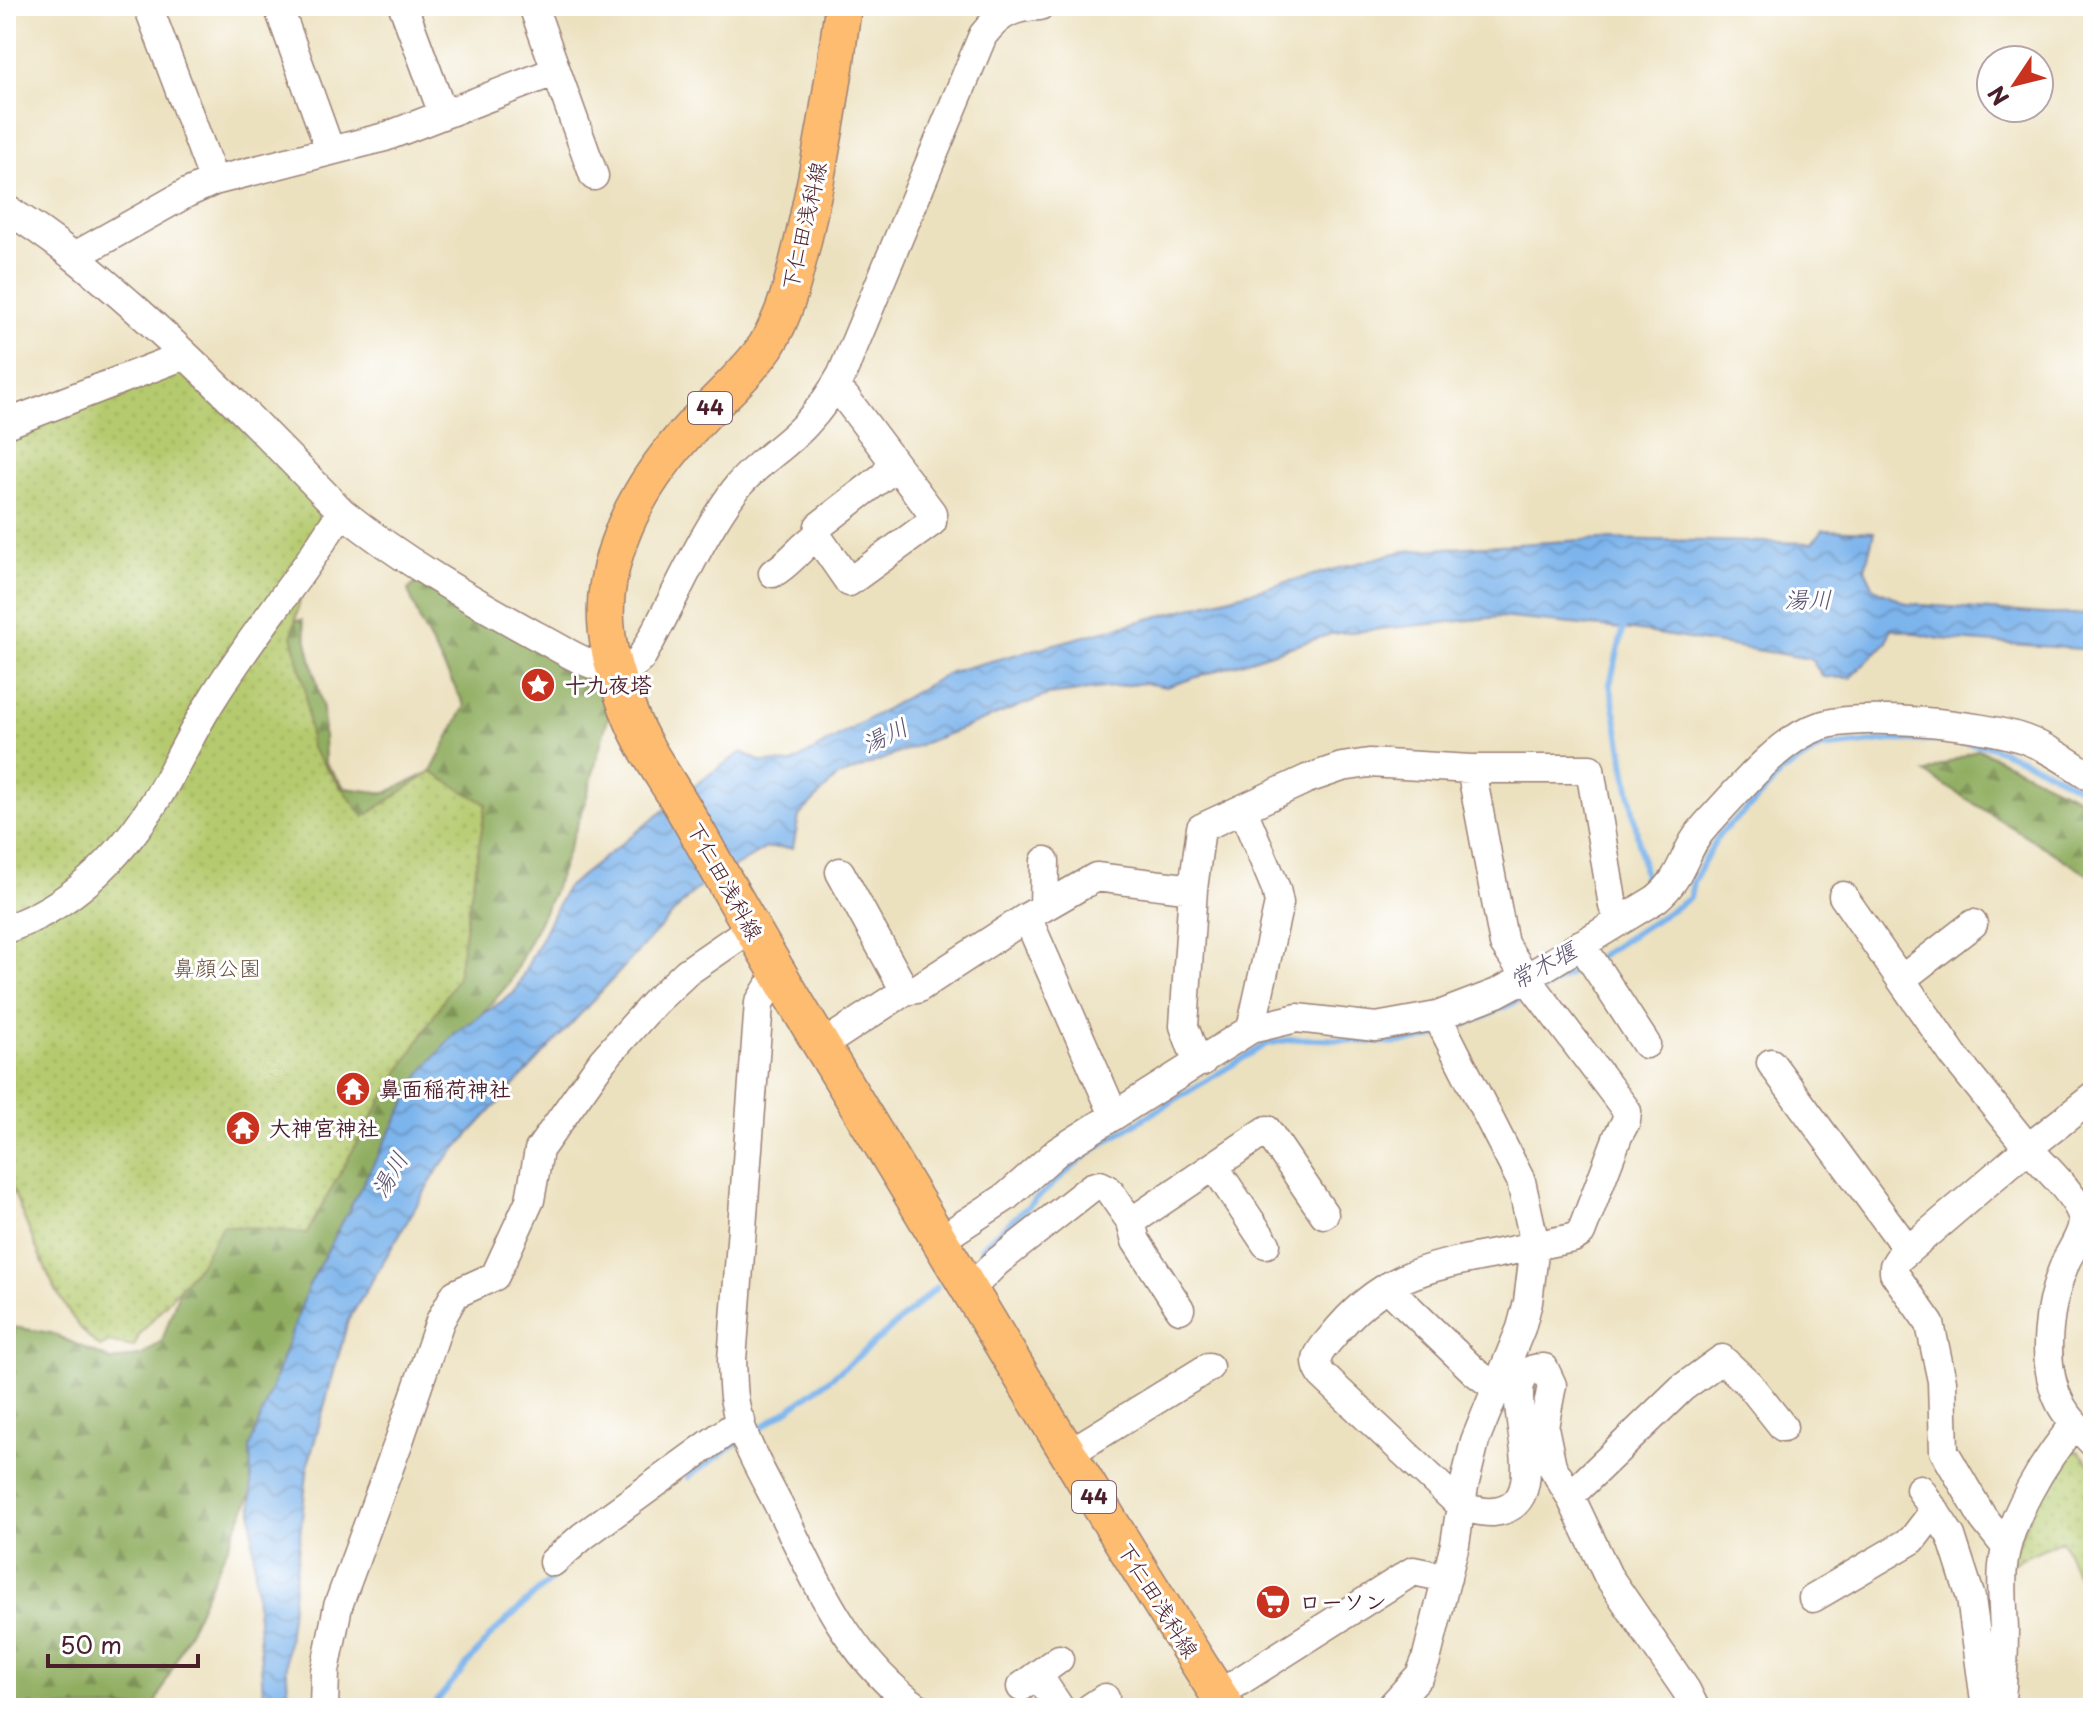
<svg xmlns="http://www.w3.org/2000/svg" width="2099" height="1714" font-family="'Playpen Sans','Klee One',sans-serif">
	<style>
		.forest { fill: url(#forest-firs); stroke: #6d6646; stroke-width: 2 }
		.park { fill: url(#park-dots); stroke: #80744c; stroke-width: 2 }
		.water { fill: url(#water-waves); stroke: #636a8c; stroke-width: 2 }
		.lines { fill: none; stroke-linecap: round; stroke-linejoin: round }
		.stream { stroke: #7cb4ec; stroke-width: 6 }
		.minor-casing { stroke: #9b8075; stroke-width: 31 }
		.major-casing { stroke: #9b8075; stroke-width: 39 }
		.minor { stroke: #fff; stroke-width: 28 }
		.major { stroke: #fdbc6f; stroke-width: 36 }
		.labels { text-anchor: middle; stroke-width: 6; stroke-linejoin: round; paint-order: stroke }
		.shield { fill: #fff; stroke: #80626b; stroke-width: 2 }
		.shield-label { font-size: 20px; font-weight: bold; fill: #4a1f2b }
		.street-label { font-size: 22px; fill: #4a1f2b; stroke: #fff }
		.poi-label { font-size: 22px; font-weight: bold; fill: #4a1f2b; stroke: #fff; text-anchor: start }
		.park-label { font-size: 22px; fill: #6a523f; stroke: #fff }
		.water-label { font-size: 24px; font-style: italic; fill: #5c536f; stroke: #fff }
	</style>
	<defs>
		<pattern id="forest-firs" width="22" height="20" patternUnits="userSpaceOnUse" patternTransform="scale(2)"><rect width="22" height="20" fill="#90ae61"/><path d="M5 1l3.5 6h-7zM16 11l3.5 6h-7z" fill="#788d50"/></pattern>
		<pattern id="park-dots" width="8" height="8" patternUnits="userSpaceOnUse" patternTransform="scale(2)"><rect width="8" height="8" fill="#b5ca6e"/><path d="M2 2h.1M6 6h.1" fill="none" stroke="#9dad5f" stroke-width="1.8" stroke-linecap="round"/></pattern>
		<pattern id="water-waves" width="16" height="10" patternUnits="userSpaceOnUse" patternTransform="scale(2)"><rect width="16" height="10" fill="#7cb4ec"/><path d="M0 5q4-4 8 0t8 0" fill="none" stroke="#6892bf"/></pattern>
	</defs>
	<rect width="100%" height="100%" fill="#fff"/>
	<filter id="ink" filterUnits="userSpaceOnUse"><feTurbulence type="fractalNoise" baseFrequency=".0125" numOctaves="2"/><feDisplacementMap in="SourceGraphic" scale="16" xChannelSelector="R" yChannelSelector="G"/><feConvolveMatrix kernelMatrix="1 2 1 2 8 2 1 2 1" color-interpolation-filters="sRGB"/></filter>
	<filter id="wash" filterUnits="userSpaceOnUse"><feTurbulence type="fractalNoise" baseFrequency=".006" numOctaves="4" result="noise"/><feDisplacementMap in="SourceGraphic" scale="32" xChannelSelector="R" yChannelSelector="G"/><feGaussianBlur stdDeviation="1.8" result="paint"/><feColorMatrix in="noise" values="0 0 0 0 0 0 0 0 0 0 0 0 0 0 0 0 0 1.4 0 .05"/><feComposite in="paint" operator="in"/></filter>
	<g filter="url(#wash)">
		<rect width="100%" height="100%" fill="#ece1bf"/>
		<!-- forest -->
		<path class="forest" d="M 418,581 L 567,666 L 594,684 L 610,710 L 585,803 L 553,893 L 510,982 L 426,1080 L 256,1484 L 154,1708 L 6,1708 L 6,1326 L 51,1333 L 113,1361 L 142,1355 L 162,1341 L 210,1199 L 281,622 L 302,620 L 323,709 L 325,762 L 345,788 L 386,793 L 431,772 L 465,706 L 421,624 L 408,590 Z
			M 1978,749 L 2093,805 L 2093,878 L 1925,773 Z"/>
		<!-- park -->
		<path class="park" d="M 184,370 L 321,508 L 292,635 L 305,687 L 311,748 L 364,817 L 431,772 L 486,804 L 457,978 L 365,1128 L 307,1233 L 223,1225 L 199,1265 L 139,1335 L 134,1347 L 109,1342 L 100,1347 C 56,1315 28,1224 6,1174 L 6,434 Z
			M 2072,1450 L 2078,1451 L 2093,1466 L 2093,1614 L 2062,1540 L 2009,1564 L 2037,1498 Z"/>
		<!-- water -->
		<path class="water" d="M 1823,530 L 1874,532 L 1865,569 L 1874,588 L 1908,604 L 2046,614 L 2093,614 L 2093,650 L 1940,639 L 1891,628 L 1887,642 L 1850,678 L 1823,677 L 1811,659 L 1633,630 L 1500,617 L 1331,634 L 1166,687 L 1144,683 L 1048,695 L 837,777 L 799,816 L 793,848 L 766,848 L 694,891 L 440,1166 L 348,1321 L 308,1465 L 286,1659 L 289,1708 L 264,1708 L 253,1544 L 250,1447 L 309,1285 L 422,1072 L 455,1033 L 514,993 L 566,888 L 707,776 L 742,752 L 761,762 L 792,763 L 950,672 L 1403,551 L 1599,539 L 1812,543 Z"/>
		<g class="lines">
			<!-- stream -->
			<path class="stream" d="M 1625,622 L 1610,684 L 1648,894
				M 1598,957 L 1690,898 L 1693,882 L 1720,833 L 1753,804 L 1781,773 L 1820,748 L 1892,740 L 1949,741 L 1990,746 L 2040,767 L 2093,795
				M 1543,990 L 1585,965
				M 1452,1030 L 1529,996
				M 981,1248 L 1080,1160 L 1105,1142 L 1265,1045 C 1321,1027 1382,1055 1437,1035
				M 751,1434 C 819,1392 878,1341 937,1287
				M 688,1477 L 738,1442
				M 431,1708 L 493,1633 L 560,1571"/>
		</g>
	</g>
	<g filter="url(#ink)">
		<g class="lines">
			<!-- minor casing -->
			<g class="minor-casing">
				<path id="minor" d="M 278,6 L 330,150
					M 403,6 L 443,114
					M 533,6 L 594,176
					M 214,181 L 385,137 L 556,71
					M 6,209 C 54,238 95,273 137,310 C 208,374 275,443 342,512 C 402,560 468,598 535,635 C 559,647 586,667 614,669 C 626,670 633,666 641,658 C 674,602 698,538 738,486 C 758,462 785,447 806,424 C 820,409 832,392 842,374 L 983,35 C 1000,13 1013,7 1040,6
					M 75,256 L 187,193 L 214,181 L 148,6
					M 6,424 L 185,355
					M 817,536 L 849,582 L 932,522 L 932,513 L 845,397 L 833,390
					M 773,573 C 790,564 800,547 817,536 L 819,526 L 885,475 L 892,460
					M 1471,769 L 1504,944 L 1526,977 L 1627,1111 L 1626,1121 L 1618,1136 L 1581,1233 L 1573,1238 C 1547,1243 1521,1249 1495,1254 C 1423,1267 1378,1278 1331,1338 C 1320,1351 1311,1359 1322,1375 L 1462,1507 C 1471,1509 1483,1513 1493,1512 C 1570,1504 1479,1365 1544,1368 L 1552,1385 L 1544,1427 L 1552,1466 L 1570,1496 L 1608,1576 L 1686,1690 L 1695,1708
					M 1243,810 L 1276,889 L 1279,903 L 1251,1029
					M 840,872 L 905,991
					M 1843,896 L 1954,1056 L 2028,1148 L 1899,1258 L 1894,1266 L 1894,1273 L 1930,1324 L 1942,1381 L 1944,1451 L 1983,1518 L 2006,1547
					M 1044,907 L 1045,861
					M 1027,917 L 1114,1115
					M 6,929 C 73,906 123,854 159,795 C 178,763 193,729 213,698 C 239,656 268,618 297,578 C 313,557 326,534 342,512
					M 1581,944 L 1646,1044
					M 1902,979 L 1973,924
					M 781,981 L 768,988 L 759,1003 L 732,1360 C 733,1374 732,1389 735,1403 C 741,1438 762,1473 778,1504 C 815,1578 848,1660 919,1708
					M 821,1046 L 905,991 L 917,989 L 1027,917 L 1096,877 L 1193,889
					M 1202,1062 L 1192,1048 L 1184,1026 L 1193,889 L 1201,828 L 1307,779 L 1342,767 L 1369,763 L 1471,769 L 1590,769 L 1613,906 L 1621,919
					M 1771,1063 L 1908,1250
					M 2093,1097 L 2028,1148 C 2043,1165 2076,1195 2082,1216 C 2086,1230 2072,1248 2066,1261 C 2048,1303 2039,1363 2061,1405 C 2069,1420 2082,1431 2093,1443
					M 1214,1166 L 1266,1244
					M 1131,1222 L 1136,1241 L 1180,1309
					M 940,1240 L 1006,1197 L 1058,1151 L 1251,1029 L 1297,1018 L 1376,1027 L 1437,1016 L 1497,993 L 1538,971 L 1656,899 C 1685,876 1683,849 1706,825 C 1736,793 1778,740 1820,726 C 1861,712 1983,724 2024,739 C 2049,748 2071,764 2093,778
					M 1387,1287 L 1475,1372 L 1495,1387
					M 970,1289 L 997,1262 L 1092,1187 L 1100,1185 L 1108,1189 L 1131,1222 L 1267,1130 L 1324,1214
					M 1068,1454 L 1209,1367
					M 1920,1489 L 1951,1536 L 1971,1598 L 1986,1708
					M 1570,1496 L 1682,1388 L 1722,1359 L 1749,1384 L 1783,1427
					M 553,1562 L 583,1536 L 741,1421
					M 1813,1598 L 1912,1540 L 1935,1510
					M 1038,1675 L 1060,1708
					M 1021,1687 L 1059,1659
					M 1218,1695 L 1413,1571 L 1447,1578
					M 324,1708 L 325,1671 L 338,1606 L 399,1441 L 440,1321 L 455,1294 L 495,1276 L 530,1200 L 539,1150 L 603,1060 L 655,1002 L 687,972 L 751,928
					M 1090,1708 L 1105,1698
					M 1390,1708 L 1420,1675 L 1426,1660 L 1455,1544 L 1464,1486 L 1475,1441 L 1521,1328 L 1528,1302 L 1535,1245 L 1521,1181 L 1437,1016
					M 2000,1708 C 2003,1682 2004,1654 2004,1628 C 2003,1607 2001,1586 2003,1566 C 2008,1519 2045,1459 2075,1424"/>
			</g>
			<!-- major casing -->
			<g class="major-casing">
				<path id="major" d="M 843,6 C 834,84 821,160 804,236 C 795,273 787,313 766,346 C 748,372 723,394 701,417 C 655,465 619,518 608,584 C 600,631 614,674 631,717 C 645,752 670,784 689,818 C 741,911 795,1003 851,1094 C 976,1299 1097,1506 1227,1708"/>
			</g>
			<!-- minor -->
			<use href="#minor" class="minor"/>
			<!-- major -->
			<use href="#major" class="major"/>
		</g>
	</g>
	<!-- icons -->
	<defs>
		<g id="sight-disc" transform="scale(1.8)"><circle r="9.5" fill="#c8321e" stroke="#fff"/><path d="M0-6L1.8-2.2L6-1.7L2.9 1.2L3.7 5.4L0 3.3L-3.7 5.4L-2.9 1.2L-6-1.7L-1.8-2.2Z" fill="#fff"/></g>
		<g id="temple-disc" transform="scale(1.8)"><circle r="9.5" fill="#c8321e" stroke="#fff"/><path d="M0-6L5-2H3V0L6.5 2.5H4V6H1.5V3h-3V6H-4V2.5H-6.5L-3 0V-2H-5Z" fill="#fff"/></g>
		<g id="supermarket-disc" transform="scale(1.8)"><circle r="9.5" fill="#c8321e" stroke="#fff"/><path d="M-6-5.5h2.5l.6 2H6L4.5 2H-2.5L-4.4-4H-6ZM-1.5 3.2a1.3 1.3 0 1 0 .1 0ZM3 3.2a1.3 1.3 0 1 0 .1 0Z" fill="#fff"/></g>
	</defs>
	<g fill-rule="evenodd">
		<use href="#sight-disc" x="538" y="685"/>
		<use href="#temple-disc" x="353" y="1089"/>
		<use href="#temple-disc" x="243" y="1128"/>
		<use href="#supermarket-disc" x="1273" y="1602"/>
	</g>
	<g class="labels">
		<!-- shield labels -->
		<g class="shield">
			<rect x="688" y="392" width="44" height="32" rx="6"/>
			<rect x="1072" y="1481" width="44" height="32" rx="6"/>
		</g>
		<g class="shield-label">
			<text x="710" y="415">44</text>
			<text x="1094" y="1504">44</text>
		</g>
		<!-- street labels -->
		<g class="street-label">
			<text transform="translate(804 226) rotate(-77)" y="8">下仁田浅科線</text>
			<text transform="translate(725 881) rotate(61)" y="8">下仁田浅科線</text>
			<text transform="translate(1158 1600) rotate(58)" y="8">下仁田浅科線</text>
		</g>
		<!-- poi labels -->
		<g class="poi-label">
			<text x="564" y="693">十九夜塔</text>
			<text x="379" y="1097">鼻面稲荷神社</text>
			<text x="269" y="1136">大神宮神社</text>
			<text x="1299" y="1610">ローソン</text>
		</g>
		<!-- park labels -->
		<g class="park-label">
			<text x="217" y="976">鼻顔公園</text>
		</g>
		<!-- water labels -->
		<g class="water-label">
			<text x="1808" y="608">湯川</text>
			<text transform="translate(885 736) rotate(-25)" y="8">湯川</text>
			<text transform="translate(1543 966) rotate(-28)" y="8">常木堰</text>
			<text transform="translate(390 1175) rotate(-59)" y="8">湯川</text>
		</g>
	</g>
	<!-- margin -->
	<rect width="2099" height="1714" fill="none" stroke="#fff" stroke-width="32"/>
	<!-- north arrow -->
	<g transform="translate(2015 84) rotate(235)"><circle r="38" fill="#ffffff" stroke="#b7a5aa" stroke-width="2"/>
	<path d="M0-6L14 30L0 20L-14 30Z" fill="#c8321e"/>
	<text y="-12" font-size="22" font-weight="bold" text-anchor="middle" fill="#4a1f2b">N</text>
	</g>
	<!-- scale -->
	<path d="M48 1654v12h150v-12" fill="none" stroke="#4a1f2b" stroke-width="4"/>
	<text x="60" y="1654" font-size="24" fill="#4a1f2b" stroke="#ffffff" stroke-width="6" paint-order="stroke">50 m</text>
</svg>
